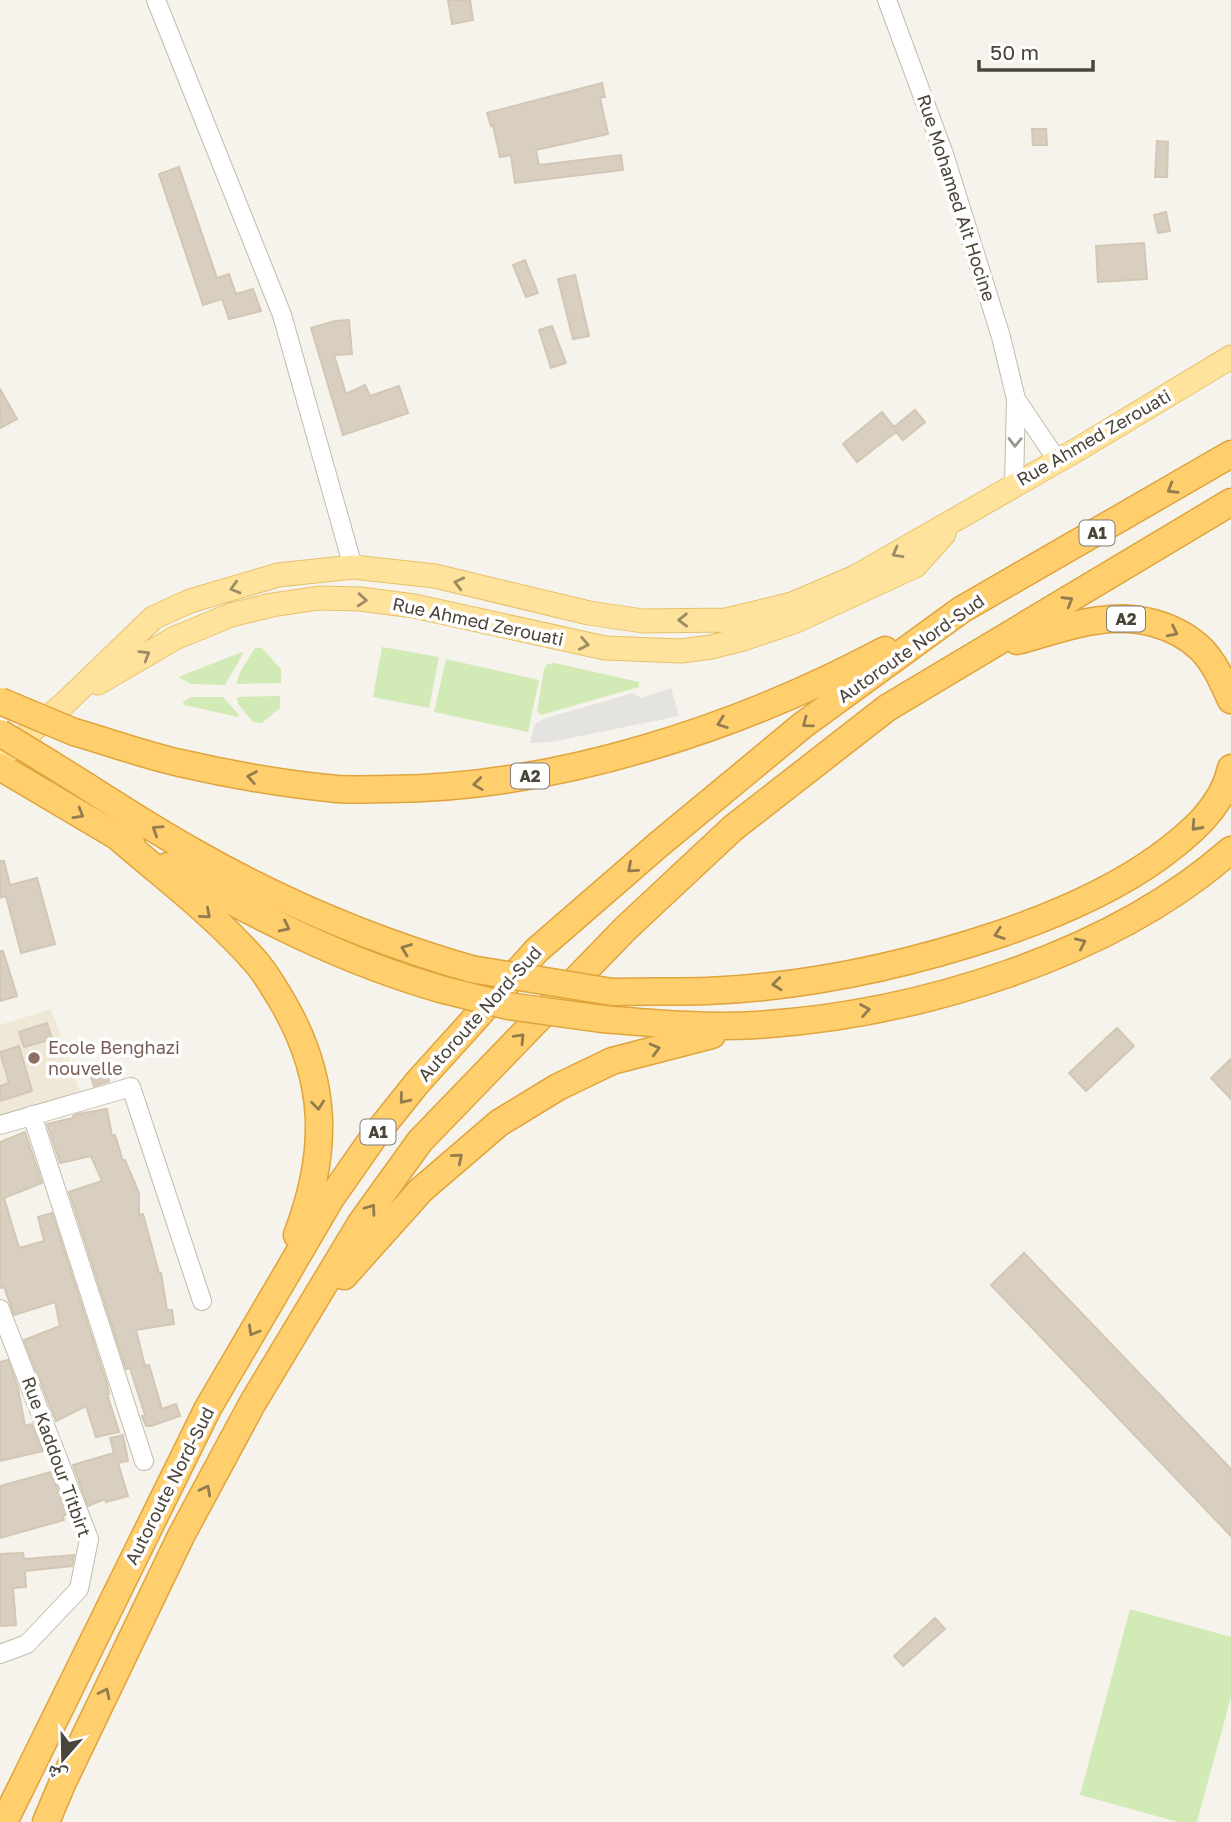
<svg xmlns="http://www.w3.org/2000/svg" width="1231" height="1822" font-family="'Golos Text','Noto Naskh Arabic',sans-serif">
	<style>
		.education { fill: #efe8d6 }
		.green { fill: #d2eab5 }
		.parking { fill: #e5e3e0 }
		.building { fill: #d8cfc1; stroke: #d3c7b4; stroke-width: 2 }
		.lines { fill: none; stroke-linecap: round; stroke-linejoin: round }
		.minor-casing { stroke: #c2bbae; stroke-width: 20 }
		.major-casing { stroke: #e6c16a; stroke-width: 25 }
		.highway-casing { stroke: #e0a43c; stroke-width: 29 }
		.minor { stroke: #fff; stroke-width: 18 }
		.major { stroke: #ffe39c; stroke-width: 23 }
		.highway { stroke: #ffcf6e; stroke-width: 26 }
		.highway-bridge-casing { stroke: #e0a43c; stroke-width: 29; stroke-linecap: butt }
		.highway-bridge { stroke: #ffcf6e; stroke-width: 26 }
		.oneway { stroke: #9c9892 }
		.oneway2 { stroke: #937c4e }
		.oneway3 { stroke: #9c8c66 }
		.education-dot { fill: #8d6e63; stroke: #fff; stroke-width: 2.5 }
		.labels { text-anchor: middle; stroke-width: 7; stroke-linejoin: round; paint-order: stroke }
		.shield { fill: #fff; stroke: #817c74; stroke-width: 2 }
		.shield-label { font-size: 16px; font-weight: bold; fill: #4b4439 }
		.street-label { font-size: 18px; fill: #4b4439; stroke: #fff }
		.education-label { font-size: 18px; fill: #785e54; stroke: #fff; text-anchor: start }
	</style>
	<rect width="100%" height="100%" fill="#f6f3ec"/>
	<!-- education -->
	<path class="education" d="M 51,1009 L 80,1092 L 0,1116 L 0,1025 Z"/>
	<!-- green -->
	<path class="green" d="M 382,647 L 439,657 L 429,708 L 373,697 Z
		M 255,648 L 262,648 L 281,669 L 281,683 L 236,684 L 240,672 Z
		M 242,652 L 243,654 L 225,685 L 191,684 L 178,677 Z
		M 446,659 L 539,680 L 528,732 L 434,712 Z
		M 555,663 L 639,682 L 639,687 L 541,715 L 537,711 L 544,669 L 547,664 Z
		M 280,696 L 280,708 L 262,723 L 253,722 L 238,704 L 237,697 Z
		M 191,697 L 223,697 L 239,715 L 238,717 L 184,705 L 183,702 Z
		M 1130,1609 L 1231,1637 L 1231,1697 L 1197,1822 L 1178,1822 L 1080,1795 Z"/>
	<!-- parking -->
	<path class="parking" d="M 671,688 L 679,716 L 551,742 L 530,743 L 535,724 L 546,718 L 633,693 L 641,698 Z"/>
	<!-- building -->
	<path class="building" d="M 448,0 L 470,0 L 473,20 L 452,24 Z
		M 602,83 L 605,97 L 600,98 L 608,134 L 536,150 L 539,165 L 621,155 L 623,170 L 515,183 L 511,155 L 500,157 L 493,125 L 491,126 L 487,113 Z
		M 1032,129 L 1046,129 L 1047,145 L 1033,145 Z
		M 1157,141 L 1168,142 L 1167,177 L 1155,177 Z
		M 179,167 L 217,278 L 229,274 L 236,294 L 253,289 L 261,311 L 229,319 L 222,299 L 203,305 L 159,174 Z
		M 1166,212 L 1170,231 L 1158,233 L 1154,215 Z
		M 1144,243 L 1147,279 L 1098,282 L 1096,246 Z
		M 525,260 L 538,293 L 526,297 L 513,265 Z
		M 575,275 L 589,336 L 573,339 L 558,279 Z
		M 349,320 L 352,354 L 334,355 L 346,394 L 365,385 L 370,396 L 399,386 L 408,413 L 343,435 L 311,328 L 335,321 Z
		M 552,326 L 566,363 L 551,368 L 539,330 Z
		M 0,389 L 17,419 L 0,428 Z
		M 915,410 L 925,422 L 903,440 L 896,432 L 857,462 L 843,444 L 882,412 L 894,427 Z
		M 0,861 L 4,861 L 10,885 L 37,878 L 55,944 L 21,953 L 6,896 L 0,898 Z
		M 0,951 L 3,951 L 17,996 L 0,1001 Z
		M 47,1023 L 52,1039 L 24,1047 L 19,1032 Z
		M 1117,1028 L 1134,1046 L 1086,1091 L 1069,1073 Z
		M 19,1046 L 32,1091 L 0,1101 L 0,1086 L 9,1083 L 0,1052 Z
		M 1231,1059 L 1231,1099 L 1211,1078 Z
		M 106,1072 L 109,1081 L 94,1086 L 91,1077 Z
		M 107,1109 L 112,1136 L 115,1135 L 123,1161 L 125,1160 L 139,1193 L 139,1215 L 143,1214 L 159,1273 L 161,1273 L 167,1310 L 172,1310 L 174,1324 L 136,1330 L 145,1366 L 149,1365 L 162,1409 L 176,1404 L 180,1416 L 151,1426 L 146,1426 L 142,1416 L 145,1415 L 130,1368 L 126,1369 L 69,1192 L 102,1181 L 91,1156 L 60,1163 L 47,1124 L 73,1118 L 73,1116 L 78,1114 Z
		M 25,1132 L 42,1183 L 4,1198 L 19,1248 L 44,1241 L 38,1217 L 52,1213 L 107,1384 L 109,1394 L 107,1394 L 119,1432 L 96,1437 L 86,1406 L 56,1421 L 24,1340 L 60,1326 L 55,1302 L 14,1315 L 4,1287 L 0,1288 L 0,1142 Z
		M 1024,1253 L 1231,1469 L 1231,1536 L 991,1285 Z
		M 8,1360 L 18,1388 L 25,1426 L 32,1424 L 43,1451 L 0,1461 L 0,1362 Z
		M 123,1435 L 128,1461 L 118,1463 L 128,1496 L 106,1502 L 105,1499 L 88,1506 L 73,1465 L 114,1453 L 110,1438 Z
		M 51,1472 L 67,1514 L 63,1516 L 64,1520 L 0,1538 L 0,1486 Z
		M 23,1553 L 24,1559 L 74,1555 L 72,1566 L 25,1571 L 26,1587 L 13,1588 L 16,1625 L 0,1626 L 0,1554 Z
		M 935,1618 L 945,1629 L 903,1666 L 894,1656 Z"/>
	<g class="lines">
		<!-- minor casing -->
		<g class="minor-casing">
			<path id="minor" d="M 156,0 L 282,315 L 353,567
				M 887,0 L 944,154 L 1001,337 L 1016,399 L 1014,485
				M 1016,399 L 1057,460
				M 32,1115 L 144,1461
				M 0,1125 L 131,1087 L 202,1301
				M 0,1309 L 89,1539 L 79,1589 L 27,1644 L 0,1654"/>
		</g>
		<!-- major casing -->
		<g class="major-casing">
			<path id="major" d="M 98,683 L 175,638 L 231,615 L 272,605 L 319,598 L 360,599 L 414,606 L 605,648 L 681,651 L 711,647 L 743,639 L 796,621 L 915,566 L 944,534
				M 0,758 L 65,703 L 153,618 L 190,601 L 278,575 L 353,567 L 435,576 L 589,613 L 643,621 L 726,620 L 792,604 L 855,577 L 1080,448 L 1231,357"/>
		</g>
		<!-- highway casing -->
		<g class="highway-casing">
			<path id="highway" d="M 1017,641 C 1044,634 1073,623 1101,620 C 1136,615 1175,624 1201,649 C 1215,663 1223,683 1231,700
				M 74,732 C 109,742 144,755 180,763 C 232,775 285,784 337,789 C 354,790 372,789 390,789 C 556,788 739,728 885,650
				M 51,764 C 98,793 144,824 192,851 C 279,901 374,941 471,969
				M 0,767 L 132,845
				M 118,837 C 164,877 215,915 255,961 C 266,973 274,988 282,1001 C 328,1079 329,1151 297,1235
				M 168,866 C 255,916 347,963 444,990
				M 612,992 C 644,991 676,992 707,991 C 808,987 908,965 1003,933 C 1058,914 1112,891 1159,857 C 1189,835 1223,807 1231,768
				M 602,1019 C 653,1023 704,1028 756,1025 C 916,1015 1109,957 1231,850
				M 344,1276 L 421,1190 L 499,1123 L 558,1087 L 612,1061 L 712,1035
				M 4,1822 L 208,1408 L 331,1198 L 373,1138 L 417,1083 L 537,950 L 658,845 L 803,725 L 961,610 L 1231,454
				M 46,1822 L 62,1784 L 181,1536 L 252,1404 L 361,1223 L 420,1141 L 625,929 L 733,828 L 887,708 L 1231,502"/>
		</g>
		<!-- minor -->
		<use href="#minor" class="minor"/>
		<!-- major -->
		<use href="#major" class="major"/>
		<!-- highway -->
		<use href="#highway" class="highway"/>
		<!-- highway-bridge casing -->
		<g class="highway-bridge-casing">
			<path id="highway-bridge" d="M 0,701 L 74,732
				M 0,733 L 51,764
				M 471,969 L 612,992
				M 444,990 L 508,1006 L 602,1019"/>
		</g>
		<!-- highway-bridge -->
		<use href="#highway-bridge" class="highway-bridge"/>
	</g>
	<!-- one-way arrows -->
	<defs><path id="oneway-chevron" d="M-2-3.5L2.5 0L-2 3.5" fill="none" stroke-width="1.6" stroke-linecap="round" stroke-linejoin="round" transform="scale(1.75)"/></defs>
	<use class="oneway" href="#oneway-chevron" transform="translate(1015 442) rotate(91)"/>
	<g class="oneway2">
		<use href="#oneway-chevron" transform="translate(1172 489) rotate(149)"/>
		<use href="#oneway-chevron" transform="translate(1068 601) rotate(-31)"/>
		<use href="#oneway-chevron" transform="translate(1173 632) rotate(26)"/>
		<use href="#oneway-chevron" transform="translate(722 723) rotate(160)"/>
		<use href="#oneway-chevron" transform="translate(807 723) rotate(143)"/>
		<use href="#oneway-chevron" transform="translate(252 777) rotate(-170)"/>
		<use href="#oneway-chevron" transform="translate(478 784) rotate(173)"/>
		<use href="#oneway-chevron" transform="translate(79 814) rotate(30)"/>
		<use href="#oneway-chevron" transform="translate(1196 826) rotate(132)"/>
		<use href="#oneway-chevron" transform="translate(157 830) rotate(-148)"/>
		<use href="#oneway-chevron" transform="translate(632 868) rotate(139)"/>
		<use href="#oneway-chevron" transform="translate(206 914) rotate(41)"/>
		<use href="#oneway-chevron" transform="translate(285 927) rotate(26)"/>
		<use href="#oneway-chevron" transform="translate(999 934) rotate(161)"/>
		<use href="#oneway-chevron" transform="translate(1081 943) rotate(-25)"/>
		<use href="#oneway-chevron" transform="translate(406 949) rotate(-159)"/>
		<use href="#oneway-chevron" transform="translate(777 984) rotate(174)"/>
		<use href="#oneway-chevron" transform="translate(865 1010) rotate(-10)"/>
		<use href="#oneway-chevron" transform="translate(520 1038) rotate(-46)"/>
		<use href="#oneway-chevron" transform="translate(655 1049) rotate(-15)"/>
		<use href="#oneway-chevron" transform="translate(404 1099) rotate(129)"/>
		<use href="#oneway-chevron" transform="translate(318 1105) rotate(84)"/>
		<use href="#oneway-chevron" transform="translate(458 1158) rotate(-40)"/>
		<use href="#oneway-chevron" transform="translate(371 1209) rotate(-54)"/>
		<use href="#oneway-chevron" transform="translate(253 1331) rotate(120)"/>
		<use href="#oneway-chevron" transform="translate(206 1490) rotate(-62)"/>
		<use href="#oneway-chevron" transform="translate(105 1693) rotate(-64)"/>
	</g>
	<g class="oneway3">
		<use href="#oneway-chevron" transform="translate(897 553) rotate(151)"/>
		<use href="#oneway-chevron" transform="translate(459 583) rotate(-166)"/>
		<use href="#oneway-chevron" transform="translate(235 588) rotate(164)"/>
		<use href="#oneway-chevron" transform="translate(362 600) rotate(4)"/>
		<use href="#oneway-chevron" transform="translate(683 620) rotate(179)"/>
		<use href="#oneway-chevron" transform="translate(584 644) rotate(11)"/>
		<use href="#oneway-chevron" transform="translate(145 655) rotate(-31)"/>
	</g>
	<!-- markers -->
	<circle class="education-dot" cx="34" cy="1058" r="7"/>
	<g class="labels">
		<!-- shield labels -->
		<g class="shield">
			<rect x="1079.5" y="520.5" width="35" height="25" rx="5"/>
			<rect x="1107" y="606.5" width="38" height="25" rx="5"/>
			<rect x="511" y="763.5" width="38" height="25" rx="5"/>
			<rect x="360.5" y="1119.5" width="35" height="25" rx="5"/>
		</g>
		<g class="shield-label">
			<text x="1097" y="539">A1</text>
			<text x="1126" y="625">A2</text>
			<text x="530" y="782">A2</text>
			<text x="378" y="1138">A1</text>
		</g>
		<!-- street labels -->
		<g class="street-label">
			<text transform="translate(956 198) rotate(72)" y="6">Rue Mohamed Ait Hocine</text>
			<text transform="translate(1094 438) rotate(-30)" y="6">Rue Ahmed Zerouati</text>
			<text transform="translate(478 622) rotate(12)" y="6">Rue Ahmed Zerouati</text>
			<text transform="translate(911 649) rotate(-35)" y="6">Autoroute Nord-Sud</text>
			<text transform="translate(480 1014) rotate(-48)" y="6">Autoroute Nord-Sud</text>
			<text transform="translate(56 1457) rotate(70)" y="6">Rue Kaddour Titbirt</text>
			<text transform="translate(170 1486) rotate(-63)" y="6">Autoroute Nord-Sud</text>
		</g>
		<!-- education labels -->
		<g class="education-label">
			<text x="48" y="1054">Ecole Benghazi<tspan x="48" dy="21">nouvelle</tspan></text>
		</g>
	</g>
	<!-- north arrow -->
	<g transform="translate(63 1759) rotate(200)" stroke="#ffffff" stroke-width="5" paint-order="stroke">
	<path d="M0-5L12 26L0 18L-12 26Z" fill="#4b4439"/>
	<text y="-10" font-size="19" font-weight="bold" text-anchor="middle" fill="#4b4439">ش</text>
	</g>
	<!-- scale -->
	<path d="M979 60v10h114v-10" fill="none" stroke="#4b4439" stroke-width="3.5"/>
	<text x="990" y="60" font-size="21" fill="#4b4439" stroke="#ffffff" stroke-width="5" paint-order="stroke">50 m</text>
</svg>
